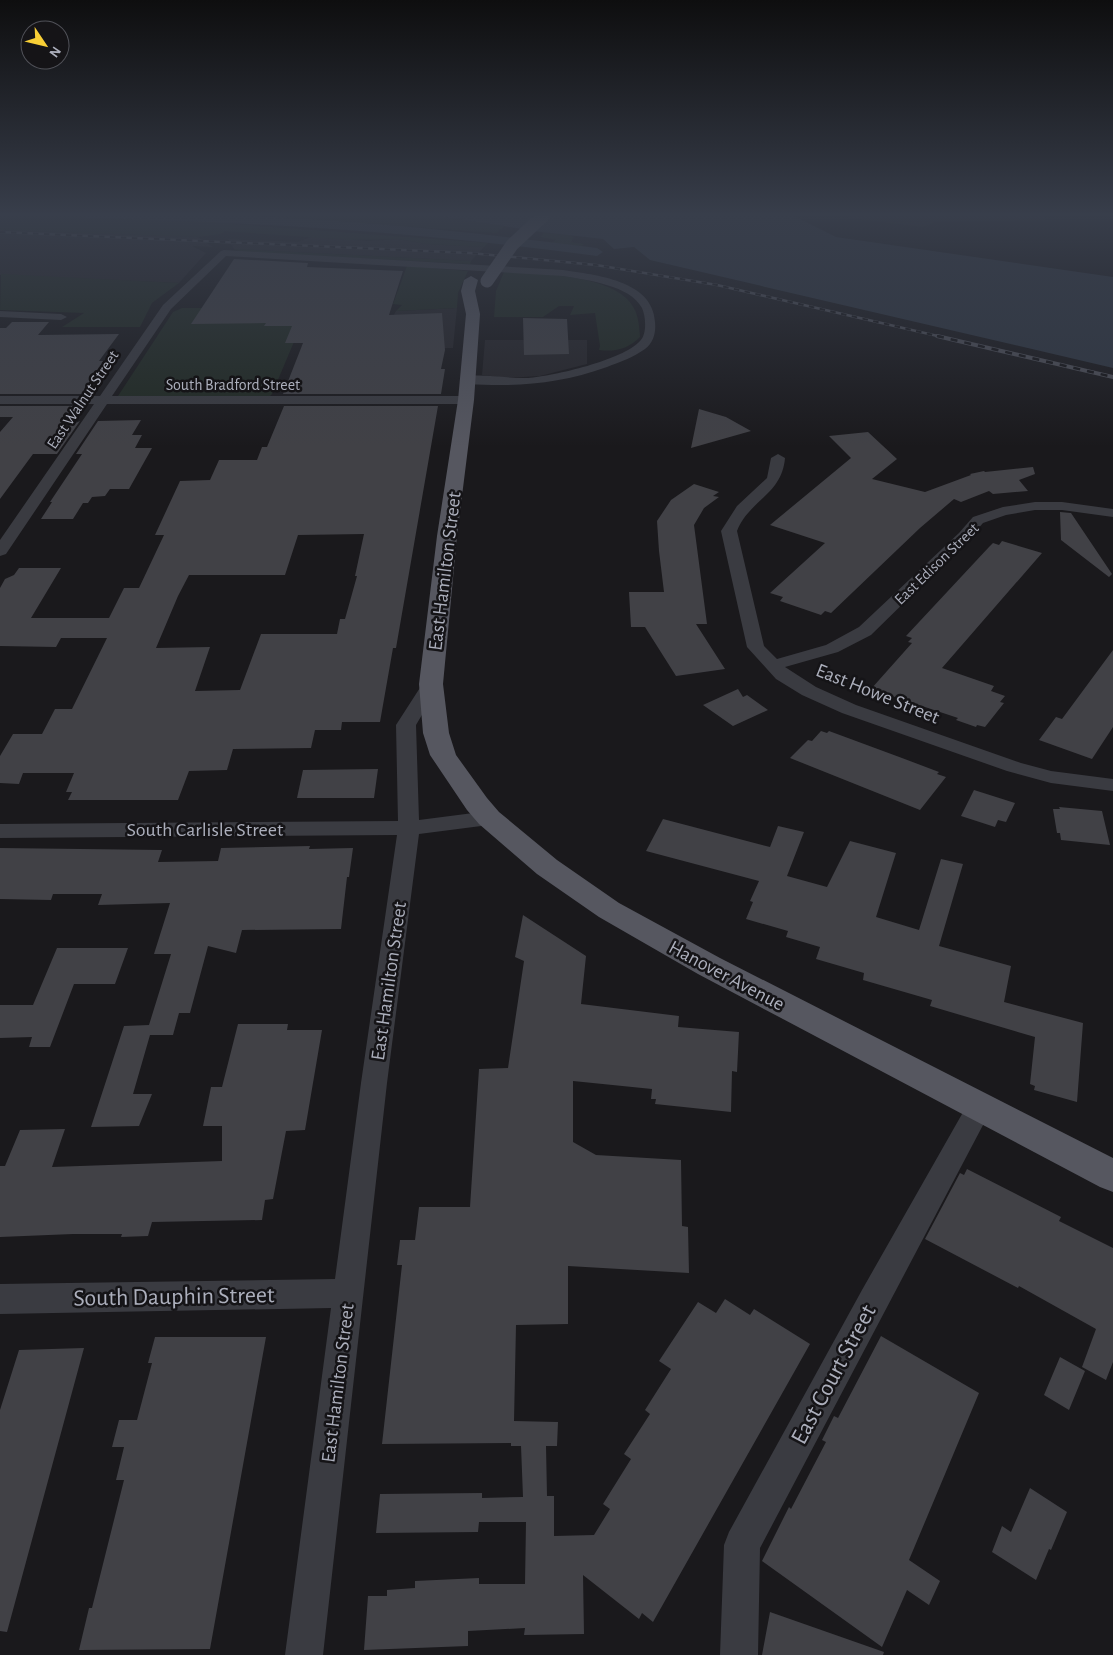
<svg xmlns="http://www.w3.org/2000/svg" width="1113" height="1655" font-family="'Alegreya Sans',sans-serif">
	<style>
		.built { fill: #262529 }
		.green { fill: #212a23 }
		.water { fill: #2f3641 }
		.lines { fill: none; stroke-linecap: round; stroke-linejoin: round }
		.canal { fill: #2f3641; fill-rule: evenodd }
		.building { fill: #414146; fill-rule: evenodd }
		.minor { fill: #3a3b41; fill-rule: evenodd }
		.primary { fill: #565760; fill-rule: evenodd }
		.rail-far1-casing { stroke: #4d4e56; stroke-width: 2.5 }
		.rail-casing { stroke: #4d4e56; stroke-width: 4 }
		.rail-far1 { stroke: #151417; stroke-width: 2; stroke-dasharray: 5.5; stroke-linecap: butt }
		.rail { stroke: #151417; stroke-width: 2.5; stroke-dasharray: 7; stroke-linecap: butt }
		.primary-bridge { stroke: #565760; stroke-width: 13 }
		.labels { text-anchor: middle; stroke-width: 5; stroke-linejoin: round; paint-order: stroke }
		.far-street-label { font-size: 16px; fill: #acafbc; stroke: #151417 }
		.street-label { font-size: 20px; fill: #acafbc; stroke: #151417 }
		.near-street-label { font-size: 24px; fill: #acafbc; stroke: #151417 }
	</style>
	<rect width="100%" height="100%" fill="#1a191c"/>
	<!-- built -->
	<path class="built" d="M 850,215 L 1043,215 L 1046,220 L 935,222 L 923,227 L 850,218 Z
		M 0,230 L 198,237 L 213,247 L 192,246 L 206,253 L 179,283 L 0,275 Z
		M 311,237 L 368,241 L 398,239 L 426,244 L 484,247 L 471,261 L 234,249 L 228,239 L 298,242 Z
		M 457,308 L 453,348 L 392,349 L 377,345 L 396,311 Z
		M 485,340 L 587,340 L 587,364 L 540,376 L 507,378 L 482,375 Z"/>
	<!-- green -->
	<path class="green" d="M 0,215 L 239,215 L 231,224 L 488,243 L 484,247 L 426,244 L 398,239 L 349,240 L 224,231 L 221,234 L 198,237 L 0,230 Z
		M 249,215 L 434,215 L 505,226 L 496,233 Z
		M 544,233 L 569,235 L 574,237 L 571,242 L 584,244 L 579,248 L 551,243 L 556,240 L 540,237 Z
		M 234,249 L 471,261 L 470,264 L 242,252 Z
		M 407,266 L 468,271 L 458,293 L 457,308 L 396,311 L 402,305 L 393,304 Z
		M 504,272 C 536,273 603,275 626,298 C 638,309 639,322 640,337 C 628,349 616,352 599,350 L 600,346 L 595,313 L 570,315 L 574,306 L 559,306 L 543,317 L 494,317 L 496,291 Z
		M 1,274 L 179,283 L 152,303 L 140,327 L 62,327 L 84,313 L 0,310 Z
		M 182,308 L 301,308 L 307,311 L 272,394 L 270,396 L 119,397 L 118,396 L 173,312 Z"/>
	<!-- water -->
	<path class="water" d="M 434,215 L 792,215 L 836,237 L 1113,277 L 1113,368 L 650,260 L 634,247 L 614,249 L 603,239 L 541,232 Z"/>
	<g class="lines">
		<!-- canal -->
		<path class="canal" d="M 81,215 C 126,215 170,214 214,215 C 342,218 470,232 597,248 L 603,252 L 597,256 C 428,233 258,222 87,218 Z"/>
	</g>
	<!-- building -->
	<path class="building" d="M 234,259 L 308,263 L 307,267 L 403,271 L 389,315 L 442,313 L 445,350 L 441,369 L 445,369 L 441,394 L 283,394 L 303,343 L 285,343 L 292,326 L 264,326 L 266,323 L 191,324 Z
		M 523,318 L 567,319 L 569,354 L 524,355 Z
		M 12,322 L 49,322 L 38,335 L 119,334 L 99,361 L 110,361 L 85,394 L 0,394 L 0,328 L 6,328 Z
		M 0,406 L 76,406 L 58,431 L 80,421 L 57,454 L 33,454 L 0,499 L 0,432 L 13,417 L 0,417 Z
		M 284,406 L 438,406 L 396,648 L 393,648 L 380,722 L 342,722 L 341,730 L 315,730 L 311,748 L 233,749 L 227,770 L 189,771 L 178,800 L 68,800 L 72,792 L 66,792 L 74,773 L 23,773 L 19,784 L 0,783 L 0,756 L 13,734 L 42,734 L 55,709 L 72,709 L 107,638 L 61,638 L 56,647 L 0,646 L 0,588 L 5,579 L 14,575 L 19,568 L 61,568 L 31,618 L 109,618 L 124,588 L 139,588 L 164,535 L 155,535 L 180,481 L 210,480 L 219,460 L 257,460 L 262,447 L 267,447 ZM 364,534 L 355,576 L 357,576 L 345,619 L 340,619 L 337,634 L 261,634 L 240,690 L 195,691 L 210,647 L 156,648 L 178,596 L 189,575 L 285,575 L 298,535 Z
		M 699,409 L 726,417 L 751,431 L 691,448 Z
		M 141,420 L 132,435 L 142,435 L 135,448 L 152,448 L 129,489 L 110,489 L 105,496 L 92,497 L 88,503 L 83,503 L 73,519 L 41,519 L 52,502 L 50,502 L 82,454 L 76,454 L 98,421 Z
		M 868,432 L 897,459 L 872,479 L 925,492 L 971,475 L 970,474 L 984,471 L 985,472 L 1033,467 L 1035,474 L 1019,480 L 1028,491 L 993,494 L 989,491 L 961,502 L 954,499 L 920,528 L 831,613 L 825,611 L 821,615 L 780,601 L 783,597 L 770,593 L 825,543 L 770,525 L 851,458 L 829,436 Z
		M 694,484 L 719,492 L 713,496 L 719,497 L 704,508 L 694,525 L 707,624 L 696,624 L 725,669 L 676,676 L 645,627 L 631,627 L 629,592 L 664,592 L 659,551 L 657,521 L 671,500 Z
		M 1060,512 L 1071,513 L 1112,574 L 1109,577 L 1061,540 Z
		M 1002,541 L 1042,553 L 942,668 L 994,686 L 991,691 L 1005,696 L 1000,702 L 1004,703 L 985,727 L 977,725 L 976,727 L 956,720 L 958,718 L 871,689 L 912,643 L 908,642 L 912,638 L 906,636 L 989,547 L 993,543 L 999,545 Z
		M 1113,650 L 1113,727 L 1092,759 L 1039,740 L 1056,717 L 1062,719 Z
		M 738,689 L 743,697 L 747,695 L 768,710 L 733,726 L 703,705 Z
		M 821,731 L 827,733 L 829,731 L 902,758 L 939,772 L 937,774 L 946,777 L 920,810 L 790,758 L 808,740 L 812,741 Z
		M 378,769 L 374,798 L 297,798 L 303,770 Z
		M 974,790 L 1015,803 L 1006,822 L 998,820 L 995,827 L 961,816 Z
		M 1059,807 L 1102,811 L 1110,845 L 1061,840 L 1060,833 L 1057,833 L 1053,809 L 1060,809 Z
		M 663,819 L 770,847 L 778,826 L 804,832 L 787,876 L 827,887 L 850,841 L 896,853 L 876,917 L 919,930 L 941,859 L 963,864 L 939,946 L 1011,966 L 1004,1002 L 1083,1023 L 1077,1102 L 1034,1090 L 1035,1086 L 1030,1084 L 1035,1037 L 930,1006 L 932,1000 L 863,980 L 864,973 L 816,959 L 820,947 L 786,937 L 788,931 L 746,919 L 753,902 L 750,901 L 759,881 L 646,851 Z
		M 310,846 L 309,849 L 353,848 L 349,877 L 347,877 L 341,929 L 242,930 L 236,953 L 208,946 L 190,1013 L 179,1013 L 173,1035 L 150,1035 L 133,1094 L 152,1094 L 139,1126 L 91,1127 L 124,1026 L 149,1025 L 171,954 L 154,954 L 170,903 L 98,905 L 102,894 L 53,894 L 51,900 L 0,899 L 0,848 L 162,850 L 158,862 L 218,861 L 221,848 Z
		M 523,915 L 586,956 L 581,1004 L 679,1016 L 678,1027 L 739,1032 L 737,1072 L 732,1071 L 731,1112 L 655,1104 L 656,1099 L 651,1099 L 652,1089 L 573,1081 L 573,1142 L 596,1155 L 681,1160 L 682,1226 L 688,1227 L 689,1273 L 568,1266 L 568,1324 L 516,1325 L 514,1421 L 558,1422 L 557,1446 L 546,1446 L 547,1496 L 554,1496 L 554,1536 L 594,1535 L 610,1509 L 603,1504 L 631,1459 L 624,1454 L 650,1414 L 645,1410 L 671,1369 L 659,1361 L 698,1302 L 716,1313 L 725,1299 L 750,1315 L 754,1309 L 810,1344 L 653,1622 L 642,1613 L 639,1619 L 583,1575 L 584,1634 L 524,1635 L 525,1628 L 468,1631 L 468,1646 L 364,1650 L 368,1596 L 387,1596 L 387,1590 L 415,1588 L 415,1581 L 479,1578 L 479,1584 L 525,1584 L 526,1522 L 479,1522 L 478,1532 L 376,1533 L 380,1494 L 482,1493 L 482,1498 L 523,1497 L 521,1446 L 511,1446 L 511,1443 L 382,1444 L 402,1265 L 397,1265 L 400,1240 L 415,1240 L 419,1207 L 470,1207 L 479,1069 L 508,1068 L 524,961 L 515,957 Z
		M 57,948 L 128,948 L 115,984 L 74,984 L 50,1047 L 29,1047 L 32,1037 L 0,1038 L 0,1005 L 33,1005 Z
		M 238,1024 L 288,1024 L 287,1030 L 322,1030 L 305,1130 L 286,1131 L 273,1199 L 265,1200 L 262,1220 L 152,1222 L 148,1236 L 121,1237 L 122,1234 L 73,1234 L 0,1237 L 0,1166 L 5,1166 L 20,1130 L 65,1129 L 52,1167 L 222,1161 L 222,1126 L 203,1126 L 211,1087 L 222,1087 Z
		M 967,1169 L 1061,1217 L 1059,1221 L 1113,1248 L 1113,1362 L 1106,1380 L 1082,1367 L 1096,1329 L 1019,1286 L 1018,1288 L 925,1239 L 960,1173 L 964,1175 Z
		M 881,1336 L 979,1393 L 909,1560 L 940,1581 L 929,1605 L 907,1590 L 882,1647 L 762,1561 L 789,1507 L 791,1509 L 826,1442 L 822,1440 L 834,1416 L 838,1418 Z
		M 155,1337 L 266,1337 L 210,1649 L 79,1650 L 89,1608 L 92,1608 L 124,1480 L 116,1480 L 124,1447 L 112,1447 L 119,1420 L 137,1420 L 152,1363 L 148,1363 Z
		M 84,1348 L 7,1632 L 0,1631 L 0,1410 L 19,1350 Z
		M 1060,1357 L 1085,1371 L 1069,1410 L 1044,1395 Z
		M 1030,1488 L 1067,1512 L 1051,1550 L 1049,1549 L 1036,1580 L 992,1552 L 1002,1526 L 1011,1532 Z
		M 770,1612 L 884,1652 L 883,1655 L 762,1655 Z"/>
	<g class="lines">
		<!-- minor -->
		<path class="minor" d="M 224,250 L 563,270 C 595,275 653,280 655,322 C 656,332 654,342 645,349 C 634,357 620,362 607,367 C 559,384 518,387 468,384 L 464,383 L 462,380 L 464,377 C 480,373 509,379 528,378 C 554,376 623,360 640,341 C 647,334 646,317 642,308 C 630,285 586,280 563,276 L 226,256 L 171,309 L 112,396 L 466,396 L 472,400 L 466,404 L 107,404 L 6,554 L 0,556 L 0,540 L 94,404 L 0,404 L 0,396 L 100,396 L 163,305 L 221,251 Z
			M 0,311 L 61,314 L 67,317 L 61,320 L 0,317 Z
			M 778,454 L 785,458 C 782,495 749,500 737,531 L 764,646 L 777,659 L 826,645 L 859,627 L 959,533 L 973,517 L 1003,507 L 1035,502 L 1062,502 L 1113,509 L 1113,517 L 1062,510 L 1035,510 L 1006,515 L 983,523 L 969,539 L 871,635 L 838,652 L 785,667 L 816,687 L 856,705 L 1021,763 L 1051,771 L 1113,779 L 1113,791 L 1051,783 L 1007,771 L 842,713 L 802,695 L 776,679 L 747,647 L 721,531 L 737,506 L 767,478 L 771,458 Z
			M 431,678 L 437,680 L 440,684 L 416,725 L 419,820 L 489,811 L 496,813 L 500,818 L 496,823 L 489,825 L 419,834 L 387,1083 L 323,1655 L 285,1655 L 331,1308 L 0,1314 L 0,1284 L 335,1279 L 361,1083 L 397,835 L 0,838 L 0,824 L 398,821 L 396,725 L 425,680 Z
			M 979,1097 L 988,1100 L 992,1108 L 760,1548 L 758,1655 L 720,1655 L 724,1545 L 729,1532 L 862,1290 L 970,1100 Z"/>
		<!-- primary -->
		<path class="primary" d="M 471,276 L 478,280 L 475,291 L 480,314 L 474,400 L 457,536 L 443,684 L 449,733 L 456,755 L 487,798 L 499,812 L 557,860 L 619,903 L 720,958 L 1113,1158 L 1113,1192 L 1100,1187 L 698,974 L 599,917 L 537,874 L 479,824 L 467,810 L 430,755 L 423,733 L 419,684 L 437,536 L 458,400 L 466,314 L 461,291 L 464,280 Z"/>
		<!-- rail-far1 casing -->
		<g class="rail-far1-casing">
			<path id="rail-far1" d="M 0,232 L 470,253 L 596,265 L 717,285 L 942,337"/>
		</g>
		<!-- rail casing -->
		<g class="rail-casing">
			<path id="rail" d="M 937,336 L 1113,377"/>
		</g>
		<!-- rail-far1 -->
		<use href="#rail-far1" class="rail-far1"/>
		<!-- rail -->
		<use href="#rail" class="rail"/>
		<!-- primary-bridge -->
		<path class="primary-bridge" d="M 487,281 L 512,245 L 544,215"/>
	</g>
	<!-- sky -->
	<linearGradient id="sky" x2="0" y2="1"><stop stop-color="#0e0e0f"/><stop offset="0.48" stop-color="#383e4b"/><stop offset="1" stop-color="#383e4b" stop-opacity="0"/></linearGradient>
	<rect width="1113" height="447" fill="url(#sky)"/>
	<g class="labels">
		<!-- far-street labels -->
		<g class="far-street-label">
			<text x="233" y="390">South Bradford Street</text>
			<text transform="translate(82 399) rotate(-56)" y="6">East Walnut Street</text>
			<text transform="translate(936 563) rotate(-44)" y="6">East Edison Street</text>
		</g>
		<!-- street labels -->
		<g class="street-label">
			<text transform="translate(444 571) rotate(-83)" y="7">East Hamilton Street</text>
			<text transform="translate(878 693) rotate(22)" y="7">East Howe Street</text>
			<text x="205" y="836">South Carlisle Street</text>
			<text transform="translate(727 975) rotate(28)" y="7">Hanover Avenue</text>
			<text transform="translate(388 981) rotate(-82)" y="7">East Hamilton Street</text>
			<text transform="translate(337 1383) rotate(-83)" y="7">East Hamilton Street</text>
		</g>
		<!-- near-street labels -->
		<g class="near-street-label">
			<text transform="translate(174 1296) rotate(-1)" y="8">South Dauphin Street</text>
			<text transform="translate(833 1374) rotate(-62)" y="8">East Court Street</text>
		</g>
	</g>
	<!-- north arrow -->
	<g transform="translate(45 45) rotate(125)"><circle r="24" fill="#151417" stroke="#515259"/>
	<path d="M0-4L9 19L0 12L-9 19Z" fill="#f8cf36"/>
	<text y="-8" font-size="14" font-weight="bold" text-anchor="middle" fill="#acafbc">N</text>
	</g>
</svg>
